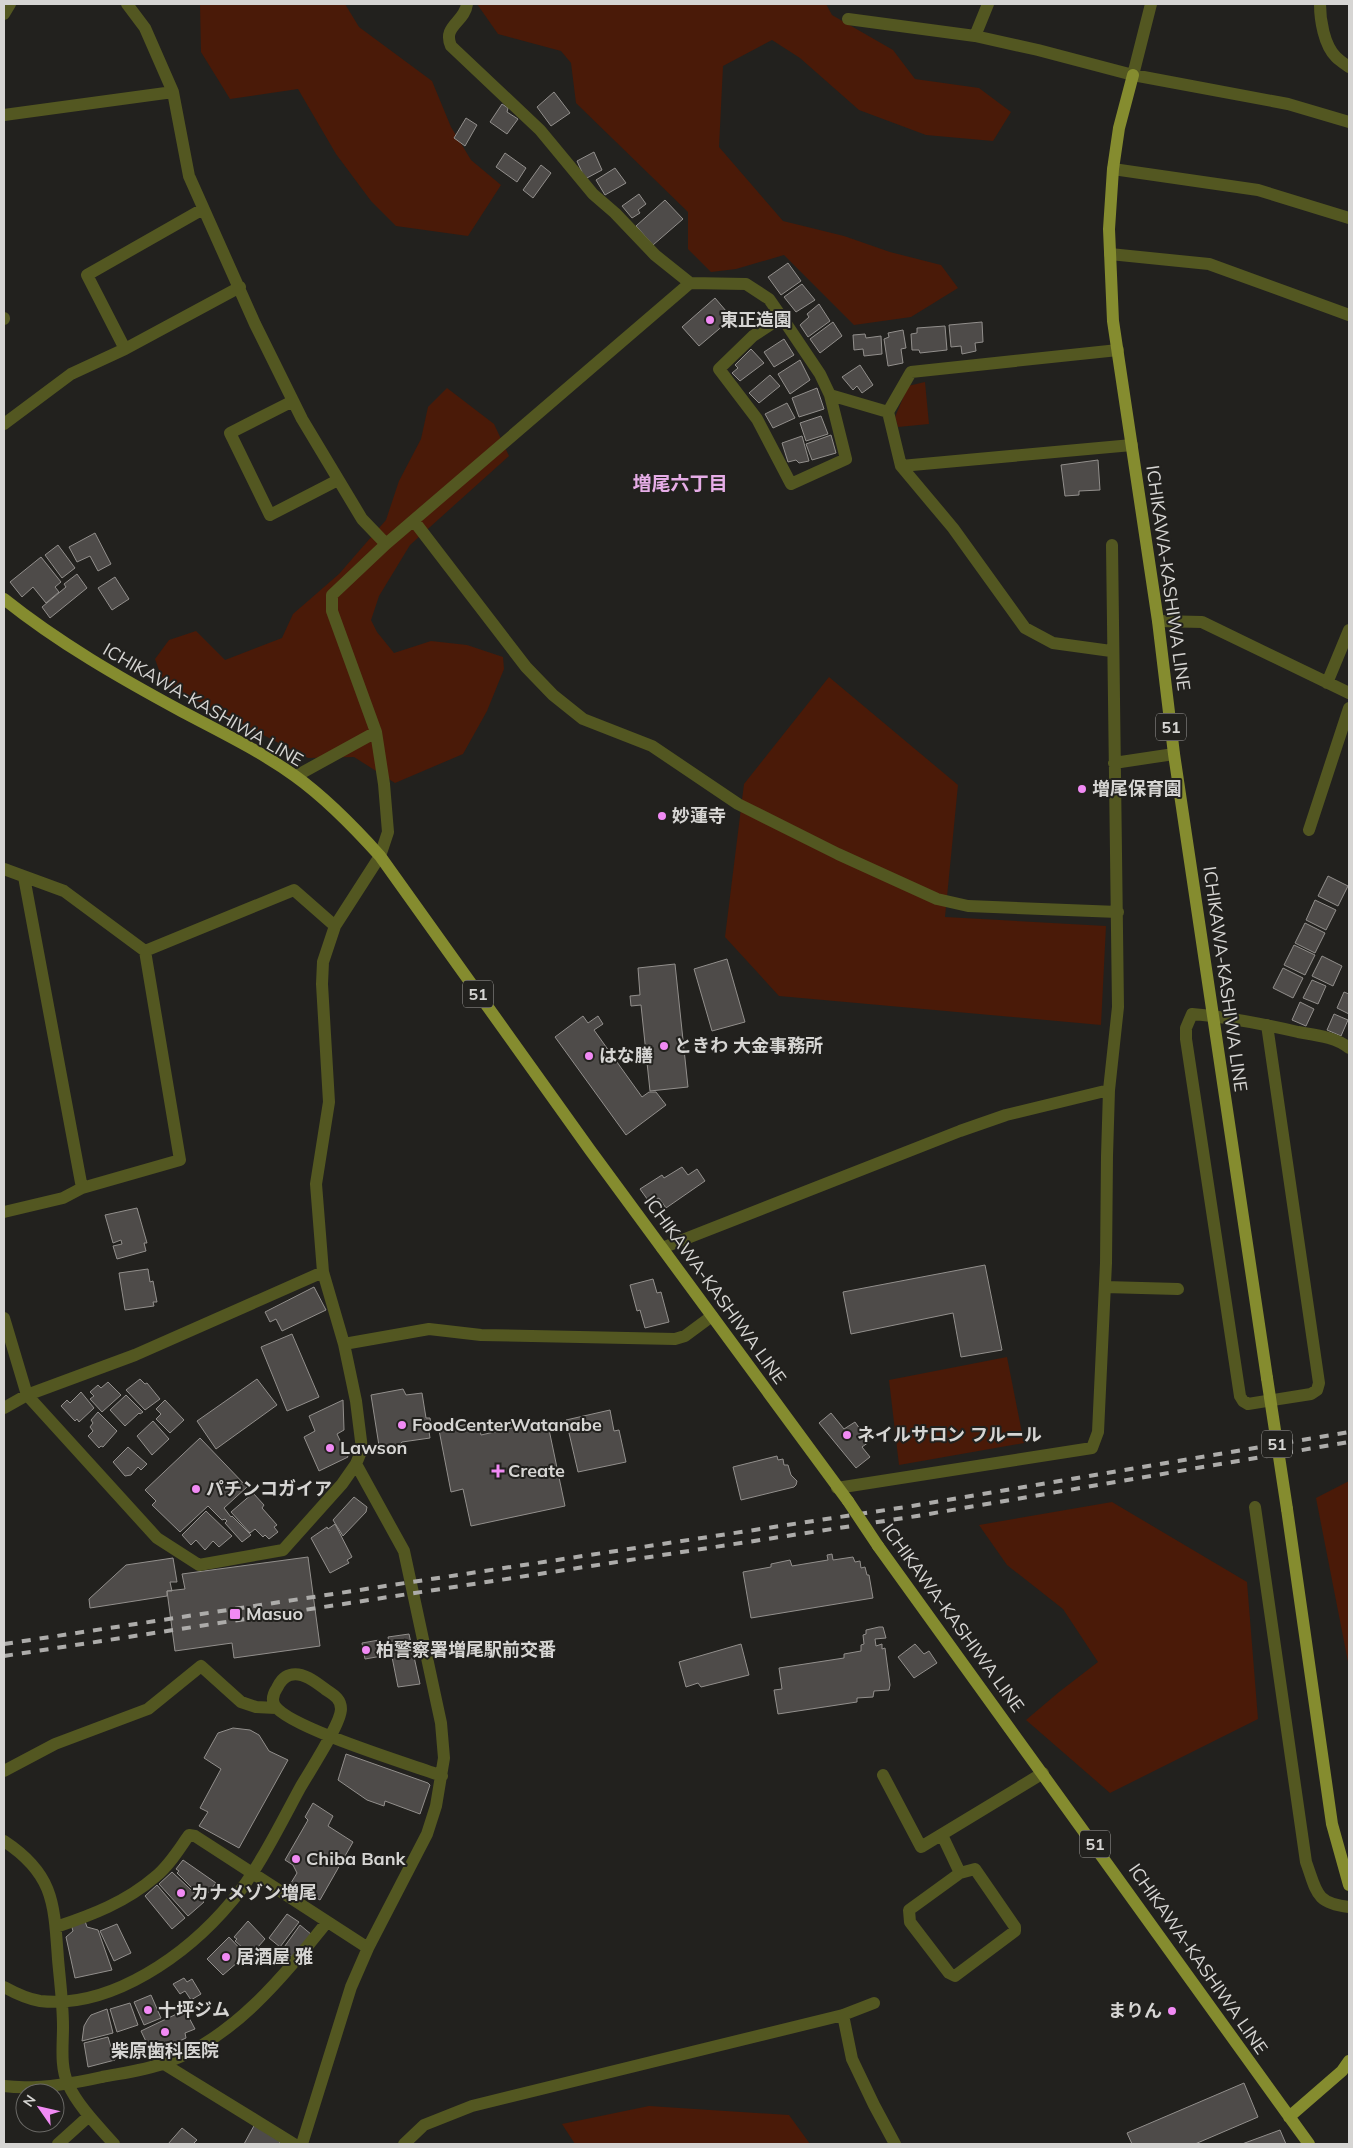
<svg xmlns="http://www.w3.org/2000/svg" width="1353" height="2148" font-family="Mulish,'Noto Sans JP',sans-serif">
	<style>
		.green { fill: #4a1a08 }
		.building { fill: #4e4b49; stroke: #928f8c }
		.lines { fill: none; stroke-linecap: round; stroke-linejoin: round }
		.minor { stroke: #535721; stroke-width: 12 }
		.major { stroke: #858c2f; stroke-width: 12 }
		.rail { stroke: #adacaa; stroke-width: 4; stroke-dasharray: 9 9; stroke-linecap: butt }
		.major-bridge { stroke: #858c2f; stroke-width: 12 }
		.poi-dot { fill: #f18af4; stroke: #22211e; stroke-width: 2 }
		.labels { text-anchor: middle; stroke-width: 4; stroke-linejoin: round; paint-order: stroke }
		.shield { fill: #22211e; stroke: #a09f9d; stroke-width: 1 }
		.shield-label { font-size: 16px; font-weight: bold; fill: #d6d5d3 }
		.poi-label { font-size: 18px; font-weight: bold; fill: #d6d5d3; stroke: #22211e; text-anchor: start }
		.street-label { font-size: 18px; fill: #d6d5d3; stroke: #22211e }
		.neighbourhood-label { font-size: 19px; font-weight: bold; fill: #e6ade7; stroke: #22211e }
	</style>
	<rect width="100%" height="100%" fill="#22211e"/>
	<!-- green -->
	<path class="green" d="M 200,4 L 345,4 L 359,27 L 432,81 L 451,127 L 471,160 L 501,185 L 468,236 L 396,226 L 371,201 L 336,154 L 298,89 L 230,99 L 201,52 Z
		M 477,4 L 826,4 L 832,15 L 893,50 L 915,79 L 979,88 L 1011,112 L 993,141 L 926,135 L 859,110 L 800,58 L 772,40 L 723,66 L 719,147 L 783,221 L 844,236 L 890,252 L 941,265 L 958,288 L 911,317 L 854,325 L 784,255 L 736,269 L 711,272 L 688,249 L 688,212 L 576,103 L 571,63 L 561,51 L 498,34 Z
		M 925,382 L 929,424 L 898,427 L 895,417 L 908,386 Z
		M 447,388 L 494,424 L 509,456 L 410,545 L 379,596 L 371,620 L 377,632 L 394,653 L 431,641 L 467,645 L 503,657 L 504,669 L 487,711 L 463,754 L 395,783 L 354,757 L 308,758 L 164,684 L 155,659 L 169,640 L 196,631 L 225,660 L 282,638 L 293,614 L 339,574 L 386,520 L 399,481 L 421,439 L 428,407 Z
		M 829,677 L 958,785 L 945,917 L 1106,926 L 1101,1025 L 779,996 L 725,937 L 744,784 Z
		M 1007,1357 L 1024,1443 L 899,1465 L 889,1380 Z
		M 1349,1481 L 1349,1667 L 1316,1498 Z
		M 1112,1502 L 1247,1582 L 1258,1719 L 1110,1793 L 1026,1720 L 1059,1692 L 1098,1662 L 1063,1609 L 1007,1565 L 979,1525 Z
		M 649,2106 L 789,2115 L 810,2144 L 575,2144 L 562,2124 Z"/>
	<!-- building -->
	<path class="building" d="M 554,92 L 570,113 L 551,126 L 537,107 Z
		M 502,104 L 508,108 L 507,112 L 518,119 L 507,134 L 490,122 Z
		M 466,118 L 477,125 L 465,146 L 454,138 Z
		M 594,152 L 602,170 L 585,179 L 577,161 Z
		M 505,153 L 526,168 L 517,182 L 496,167 Z
		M 541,165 L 551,173 L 533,198 L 523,190 Z
		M 615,168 L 626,183 L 605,195 L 596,180 Z
		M 639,194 L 646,204 L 638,210 L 640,213 L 632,218 L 622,206 Z
		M 665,200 L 683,219 L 653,245 L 636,226 Z
		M 788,263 L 801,281 L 781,295 L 768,277 Z
		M 802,284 L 815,300 L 796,312 L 784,297 Z
		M 715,298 L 732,318 L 699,346 L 682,327 Z
		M 819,304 L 830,321 L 808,337 L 800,325 L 809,317 L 807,314 Z
		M 833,322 L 842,336 L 820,353 L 810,339 Z
		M 982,322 L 983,342 L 975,343 L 976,351 L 962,354 L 961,346 L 951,347 L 949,325 Z
		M 945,326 L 947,350 L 920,353 L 919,350 L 912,350 L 911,334 L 917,333 L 917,328 Z
		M 903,330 L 906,348 L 901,349 L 903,363 L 888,366 L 884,339 L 889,337 L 888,333 Z
		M 865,334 L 866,338 L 881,336 L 882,354 L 864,356 L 863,349 L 854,350 L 853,335 Z
		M 784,339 L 794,355 L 774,367 L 764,352 Z
		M 751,349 L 764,363 L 740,381 L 732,373 L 738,368 L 735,365 Z
		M 800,360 L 810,380 L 790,394 L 778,374 Z
		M 860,365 L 873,385 L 862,393 L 857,386 L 853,390 L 842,377 Z
		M 770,375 L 780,386 L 759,403 L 749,393 Z
		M 817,388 L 824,409 L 799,417 L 792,398 Z
		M 787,403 L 795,418 L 773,428 L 765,414 Z
		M 821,416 L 828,434 L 806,441 L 800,423 Z
		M 831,435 L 836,453 L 812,460 L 806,444 Z
		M 802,436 L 809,461 L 799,463 L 796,460 L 788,462 L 782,443 Z
		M 1098,460 L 1100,490 L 1079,491 L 1079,495 L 1065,496 L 1061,465 Z
		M 95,533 L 111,564 L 98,571 L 90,556 L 77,562 L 69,547 Z
		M 58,545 L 75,568 L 62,578 L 45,555 Z
		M 41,557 L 61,582 L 55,587 L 59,592 L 46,603 L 33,587 L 22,597 L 10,582 Z
		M 77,574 L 87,588 L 50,618 L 42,607 L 66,587 L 64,584 Z
		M 115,577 L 129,599 L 112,610 L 98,588 Z
		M 1328,876 L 1348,886 L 1338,906 L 1318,896 Z
		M 1315,900 L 1336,910 L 1326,930 L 1306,920 Z
		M 1305,923 L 1325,933 L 1315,953 L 1295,943 Z
		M 1294,945 L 1315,955 L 1305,975 L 1284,965 Z
		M 1322,956 L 1342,966 L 1333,986 L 1312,976 Z
		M 727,959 L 745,1022 L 712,1031 L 694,969 Z
		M 675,964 L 688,1087 L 650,1091 L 641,1005 L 631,1006 L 630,996 L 640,995 L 638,968 Z
		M 1283,968 L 1303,978 L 1293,998 L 1273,988 Z
		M 1312,980 L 1326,986 L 1318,1004 L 1303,998 Z
		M 1344,992 L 1349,994 L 1349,1014 L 1337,1008 Z
		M 1300,1002 L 1314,1009 L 1306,1026 L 1292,1020 Z
		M 1334,1014 L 1348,1020 L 1341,1036 L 1327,1030 Z
		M 583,1016 L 588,1023 L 598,1016 L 603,1024 L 594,1030 L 642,1097 L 649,1092 L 656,1092 L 666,1105 L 626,1135 L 555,1037 Z
		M 682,1167 L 688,1175 L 697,1169 L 705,1181 L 666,1208 L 659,1198 L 650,1203 L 640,1189 L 662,1175 L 664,1178 Z
		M 137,1208 L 147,1243 L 144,1243 L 146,1251 L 117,1259 L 113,1246 L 122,1244 L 121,1240 L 113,1243 L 105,1215 Z
		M 985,1265 L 1002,1350 L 961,1357 L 953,1313 L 851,1334 L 843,1292 Z
		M 148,1269 L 150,1282 L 153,1281 L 157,1302 L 153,1302 L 154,1306 L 125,1310 L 119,1273 Z
		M 653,1279 L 657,1293 L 661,1292 L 669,1322 L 645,1328 L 640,1310 L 637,1311 L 630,1285 Z
		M 314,1287 L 326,1310 L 282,1331 L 276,1319 L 270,1322 L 265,1312 Z
		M 292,1334 L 319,1397 L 287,1411 L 261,1347 Z
		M 140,1379 L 145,1384 L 147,1383 L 160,1399 L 145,1410 L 126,1390 Z
		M 257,1379 L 277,1405 L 216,1449 L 197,1421 Z
		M 108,1382 L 121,1395 L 102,1412 L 90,1399 L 94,1396 L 90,1392 L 98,1385 L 101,1388 Z
		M 403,1389 L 406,1395 L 422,1393 L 426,1418 L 430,1418 L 431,1424 L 428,1425 L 430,1438 L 402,1442 L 393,1452 L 380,1452 L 371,1395 Z
		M 81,1392 L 94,1408 L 79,1422 L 77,1419 L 75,1421 L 61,1406 L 67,1400 L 70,1403 Z
		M 126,1395 L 143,1412 L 140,1414 L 139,1413 L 125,1426 L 110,1410 Z
		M 165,1400 L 184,1420 L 170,1433 L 156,1419 L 161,1414 L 156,1409 Z
		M 343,1400 L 344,1430 L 337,1434 L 348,1457 L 319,1471 L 304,1437 L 315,1431 L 309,1416 Z
		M 610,1410 L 614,1431 L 619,1430 L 626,1462 L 578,1472 L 566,1420 Z
		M 98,1412 L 117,1431 L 103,1447 L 101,1446 L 99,1448 L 88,1436 L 93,1431 L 90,1427 L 93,1423 L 91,1420 Z
		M 831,1413 L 844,1429 L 855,1422 L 869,1442 L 862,1447 L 870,1457 L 856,1468 L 819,1423 Z
		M 547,1420 L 565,1506 L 471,1526 L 463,1489 L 451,1492 L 439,1430 L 478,1422 L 481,1435 Z
		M 153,1421 L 169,1439 L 152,1455 L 137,1436 Z
		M 200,1438 L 247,1487 L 224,1508 L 231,1517 L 232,1516 L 251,1535 L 242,1542 L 225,1523 L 227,1521 L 225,1519 L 222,1520 L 208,1506 L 180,1532 L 152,1505 L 156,1501 L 145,1490 Z
		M 128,1447 L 147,1464 L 141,1470 L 138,1467 L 131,1475 L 125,1476 L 113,1462 Z
		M 777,1456 L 778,1460 L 783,1459 L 784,1465 L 788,1465 L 791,1475 L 797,1481 L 796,1485 L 794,1487 L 741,1500 L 733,1467 Z
		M 253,1493 L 264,1505 L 262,1508 L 277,1525 L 274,1527 L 278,1532 L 269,1539 L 265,1535 L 263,1537 L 255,1529 L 250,1533 L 231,1512 Z
		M 354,1497 L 367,1507 L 366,1512 L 343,1536 L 333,1520 Z
		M 206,1511 L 232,1536 L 219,1547 L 213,1541 L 205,1550 L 196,1540 L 191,1545 L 182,1535 Z
		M 335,1524 L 352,1557 L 347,1560 L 349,1563 L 330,1573 L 311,1538 L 327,1527 L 328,1529 Z
		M 832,1554 L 833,1560 L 853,1557 L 855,1562 L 860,1561 L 861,1568 L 865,1567 L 867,1575 L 869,1575 L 873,1598 L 751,1618 L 743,1572 L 771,1567 L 771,1564 L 790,1560 L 792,1566 L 828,1560 L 827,1555 Z
		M 308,1557 L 320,1646 L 234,1658 L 232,1643 L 175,1651 L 167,1591 L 185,1589 L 182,1574 Z
		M 173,1558 L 177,1582 L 170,1582 L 172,1591 L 167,1591 L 167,1596 L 90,1608 L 89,1599 L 126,1565 Z
		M 879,1627 L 883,1627 L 886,1638 L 875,1639 L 876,1646 L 882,1644 L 882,1649 L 885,1648 L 890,1685 L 889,1690 L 874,1691 L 873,1697 L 857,1698 L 857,1702 L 778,1714 L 774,1690 L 782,1689 L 779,1668 L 844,1658 L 844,1654 L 861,1651 L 861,1645 L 864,1644 L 863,1635 L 866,1634 L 866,1630 Z
		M 409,1634 L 420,1684 L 398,1687 L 388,1637 Z
		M 379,1640 L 382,1656 L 365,1659 L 362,1643 Z
		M 741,1644 L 749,1675 L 701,1687 L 698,1683 L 686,1687 L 679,1662 Z
		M 915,1644 L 924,1654 L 929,1651 L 937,1663 L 914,1678 L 898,1657 Z
		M 233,1728 L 250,1730 L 259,1735 L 269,1751 L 288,1760 L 239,1848 L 199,1826 L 208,1812 L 200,1808 L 221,1769 L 204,1758 L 218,1733 Z
		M 346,1754 L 428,1783 L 430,1785 L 420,1814 L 385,1801 L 384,1806 L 367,1800 L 338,1780 Z
		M 313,1803 L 333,1816 L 328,1826 L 353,1842 L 320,1900 L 291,1883 L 297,1873 L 293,1865 L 285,1860 L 308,1820 L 305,1817 Z
		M 183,1860 L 216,1883 L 203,1899 L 177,1873 L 179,1871 L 176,1869 Z
		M 172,1872 L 204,1902 L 188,1916 L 159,1884 Z
		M 157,1885 L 185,1918 L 172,1929 L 145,1896 Z
		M 287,1914 L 299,1922 L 280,1947 L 269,1938 Z
		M 85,1921 L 87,1927 L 98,1930 L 112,1970 L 75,1978 L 66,1937 L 73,1931 L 71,1924 Z
		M 248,1921 L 265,1939 L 251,1955 L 235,1941 L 237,1939 L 234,1937 Z
		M 117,1924 L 131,1953 L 114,1961 L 100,1931 Z
		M 300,1925 L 312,1935 L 294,1958 L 282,1950 Z
		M 229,1937 L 246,1955 L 223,1975 L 207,1959 Z
		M 184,1978 L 187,1982 L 192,1979 L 201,1994 L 191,2000 L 185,1991 L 180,1994 L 173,1984 Z
		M 151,1995 L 161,2018 L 144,2025 L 134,2002 Z
		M 130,2003 L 138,2025 L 117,2032 L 110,2009 Z
		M 107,2009 L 113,2033 L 82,2041 L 84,2026 L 88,2019 L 91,2015 Z
		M 185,2010 L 195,2029 L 185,2033 L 186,2038 L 152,2054 L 141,2031 Z
		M 108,2037 L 115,2060 L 88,2067 L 84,2043 Z
		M 1244,2083 L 1258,2117 L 1195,2144 L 1132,2144 L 1127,2133 Z
		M 255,2124 L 282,2139 L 279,2144 L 244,2144 Z
		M 182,2128 L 197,2140 L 193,2144 L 168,2144 Z
		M 1280,2130 L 1286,2144 L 1242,2144 Z"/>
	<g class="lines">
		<!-- minor -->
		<path class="minor" d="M 127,4 L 145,28 L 173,92 L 189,176 L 255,324 L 302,419 L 362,519 L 386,544
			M 467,4 C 465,22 442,26 451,46 L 540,130 L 593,194 L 615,213 L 655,255 L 690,283 L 746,284 L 769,299 L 785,322 L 820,374 L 830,395 L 846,459 L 791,484 L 757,419 L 719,369 L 753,336 L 782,317
			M 1320,4 C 1320,20 1324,45 1336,57 C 1340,61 1345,64 1349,67
			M 4,14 L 10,4
			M 848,19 L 975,36 L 1038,50 L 1133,75 L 1288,104 L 1349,122
			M 975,36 L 988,4
			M 1133,75 L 1151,4
			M 4,115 L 173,92
			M 1113,169 L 1258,190 L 1349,218
			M 203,209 L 87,275 L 125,349 L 240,287
			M 1110,254 L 1209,264 L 1349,315
			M 4,318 L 4,319
			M 830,395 L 888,412
			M 293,401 L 230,433 L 270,515 L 338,480
			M 4,424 L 71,374 L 125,349
			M 901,466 L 1132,445
			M 414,521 L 526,667 L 553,695 L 583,719 L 652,746 L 738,804 L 838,854 L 937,899 L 968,906 L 1118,912
			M 1158,621 L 1202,622 L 1349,693
			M 1111,651 L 1053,643 L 1025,628 L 953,528 L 901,466 L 888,412 L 911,372 L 1118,350
			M 1327,683 L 1349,630
			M 1114,763 L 1174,754
			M 296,776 L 376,732 L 332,611 L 332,595 L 386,544 L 690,283
			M 1309,830 L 1349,708
			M 4,869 L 64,891 L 145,951 L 180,1160 L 82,1188 L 63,1198 L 4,1212
			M 24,877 L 82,1188
			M 145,951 L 294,890 L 335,926
			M 1267,1025 L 1319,1383 L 1317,1390 L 1311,1394 L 1248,1404 L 1243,1401 L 1240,1396 L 1186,1039 L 1186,1028 L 1192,1014 C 1228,1017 1263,1024 1298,1032 C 1315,1035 1336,1037 1349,1048
			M 662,1248 L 960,1131 L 1006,1115 L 1109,1090 L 1118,1007 L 1112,545
			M 1105,1287 L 1178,1289
			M 4,1318 L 27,1395 L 157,1538 L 199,1565 L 283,1550 L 342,1484 L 356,1464
			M 344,1344 L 429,1329 L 481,1335 L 675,1339 L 685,1336 L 712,1316
			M 4,1408 L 27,1395 L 135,1355 L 323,1272
			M 837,1488 L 1092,1448 L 1098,1432 L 1106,1263 L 1107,1156 L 1109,1090
			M 1255,1507 L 1306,1862 C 1317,1892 1315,1903 1349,1907
			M 4,1771 L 55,1744 L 148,1709 L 201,1666 L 241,1702 L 256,1707 L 276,1708
			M 883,1775 L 921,1847 L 1043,1773
			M 942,1835 L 960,1873 L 975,1869 L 1015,1927 L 1015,1931 L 955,1976 L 949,1973 L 910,1922 L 909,1910 L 960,1873
			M 4,1841 C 54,1874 54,1903 58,1959 C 60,1982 63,2004 63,2027 C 63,2045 60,2067 68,2084 C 78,2106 98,2126 114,2144
			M 56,1927 C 92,1915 126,1902 155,1877 C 169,1866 179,1849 189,1835 L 195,1836 L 368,1948
			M 4,1987 C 15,1993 27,1999 40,2001 C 112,2009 188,1954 232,1901 C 257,1872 281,1823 300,1788 C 309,1772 341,1724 341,1709 C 341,1698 332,1694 325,1689 C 316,1682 302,1671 290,1675 C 283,1677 280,1682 277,1688 C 273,1694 271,1700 275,1706 C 290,1728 412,1765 442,1776
			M 843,2015 L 852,2059 L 874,2105 L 895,2144
			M 164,2064 L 294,2144
			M 4,2086 C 36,2090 71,2084 102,2077 C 123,2073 146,2070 165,2063 C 234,2038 282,1978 327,1922
			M 58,2144 L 89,2116
			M 302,2144 L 351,1987 L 368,1948 L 427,1834 L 436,1806 L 444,1758 L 441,1723 L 404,1551 L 356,1464 L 362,1449 L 356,1401 L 344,1344 L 323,1272 L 316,1184 L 329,1102 L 322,984 L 323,962 L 335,926 L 380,856 L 388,832 L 384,784 L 376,732
			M 404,2144 L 424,2125 L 472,2106 L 843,2015 L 874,2003"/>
		<!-- major -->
		<path class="major" d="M 1133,75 L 1119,128 L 1113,169 L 1109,229 L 1113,321 L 1158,621 L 1174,754 L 1267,1378
			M 4,599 C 59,643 120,678 183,712 C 221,732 260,751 295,776 C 327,799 354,827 380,856 L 590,1150 L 848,1501
			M 1287,1509 L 1332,1824 L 1349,1885
			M 878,1546 L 1309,2144
			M 1289,2117 L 1342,2071 L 1349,2061"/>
		<!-- rail -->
		<path class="rail" d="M 4,1644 L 912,1506 L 1349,1432
			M 4,1656 L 917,1516 L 1349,1442"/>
		<!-- major-bridge -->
		<path class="major-bridge" d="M 1267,1378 L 1287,1509
			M 848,1501 L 878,1546"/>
	</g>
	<!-- markers -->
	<g class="poi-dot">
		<circle cx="710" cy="320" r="5"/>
		<circle cx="1082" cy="789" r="5"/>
		<circle cx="662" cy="816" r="5"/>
		<circle cx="664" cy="1046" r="5"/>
		<circle cx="589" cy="1056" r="5"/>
		<circle cx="402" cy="1425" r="5"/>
		<circle cx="847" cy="1435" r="5"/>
		<circle cx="330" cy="1448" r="5"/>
		<path d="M495.5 1463.5h5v5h5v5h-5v5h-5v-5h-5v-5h5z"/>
		<circle cx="196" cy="1489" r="5"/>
		<rect x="229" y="1608" width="12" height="12" rx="2.5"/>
		<circle cx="366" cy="1650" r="5"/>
		<circle cx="296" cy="1859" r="5"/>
		<circle cx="181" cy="1893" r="5"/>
		<circle cx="226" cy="1957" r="5"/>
		<circle cx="148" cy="2010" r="5"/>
		<circle cx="1172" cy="2011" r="5"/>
		<circle cx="165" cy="2032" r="5"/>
	</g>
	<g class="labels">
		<!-- shield labels -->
		<g class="shield">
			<rect x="1156" y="713.5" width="30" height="27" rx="4"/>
			<rect x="463" y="980.5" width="30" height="27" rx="4"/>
			<rect x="1262" y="1430.5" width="30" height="27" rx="4"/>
			<rect x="1080" y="1830.5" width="30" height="27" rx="4"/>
		</g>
		<g class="shield-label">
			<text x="1171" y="733">51</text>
			<text x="478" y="1000">51</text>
			<text x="1277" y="1450">51</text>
			<text x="1095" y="1850">51</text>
		</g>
		<!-- poi labels -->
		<g class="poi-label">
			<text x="720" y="326">東正造園</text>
			<text x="1092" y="795">増尾保育園</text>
			<text x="672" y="822">妙蓮寺</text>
			<text x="674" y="1052">ときわ 大金事務所</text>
			<text x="599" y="1062">はな膳</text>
			<text x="412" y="1431">FoodCenterWatanabe</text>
			<text x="857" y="1441">ネイルサロン フルール</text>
			<text x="340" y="1454">Lawson</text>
			<text x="508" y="1477">Create</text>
			<text x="206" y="1495">パチンコガイア</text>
			<text x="246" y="1620">Masuo</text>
			<text x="376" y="1656">柏警察署増尾駅前交番</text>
			<text x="306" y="1865">Chiba Bank</text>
			<text x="191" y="1899">カナメゾン増尾</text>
			<text x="236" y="1963">居酒屋 雅</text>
			<text x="158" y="2016">十坪ジム</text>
			<text x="1162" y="2017" text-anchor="end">まりん</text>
			<text x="165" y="2057" text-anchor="middle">柴原歯科医院</text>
		</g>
		<!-- street labels -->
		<g class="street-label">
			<text transform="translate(1168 578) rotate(82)" y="6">ICHIKAWA-KASHIWA LINE</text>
			<text transform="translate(203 705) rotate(30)" y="6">ICHIKAWA-KASHIWA LINE</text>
			<text transform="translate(1225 979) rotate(82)" y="6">ICHIKAWA-KASHIWA LINE</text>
			<text transform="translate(715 1290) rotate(54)" y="6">ICHIKAWA-KASHIWA LINE</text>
			<text transform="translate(953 1618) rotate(54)" y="6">ICHIKAWA-KASHIWA LINE</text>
			<text transform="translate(1198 1959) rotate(55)" y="6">ICHIKAWA-KASHIWA LINE</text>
		</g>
		<!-- neighbourhood labels -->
		<g class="neighbourhood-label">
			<text x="680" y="490">増尾六丁目</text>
		</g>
	</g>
	<!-- border -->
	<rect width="1353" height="2148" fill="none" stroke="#d6d5d3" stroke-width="10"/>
	<!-- north arrow -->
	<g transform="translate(40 2108) rotate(304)"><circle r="24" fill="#22211e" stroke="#6a6966"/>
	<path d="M0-4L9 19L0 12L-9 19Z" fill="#f18af4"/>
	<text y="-8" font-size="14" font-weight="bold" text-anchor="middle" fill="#d6d5d3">N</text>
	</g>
</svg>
